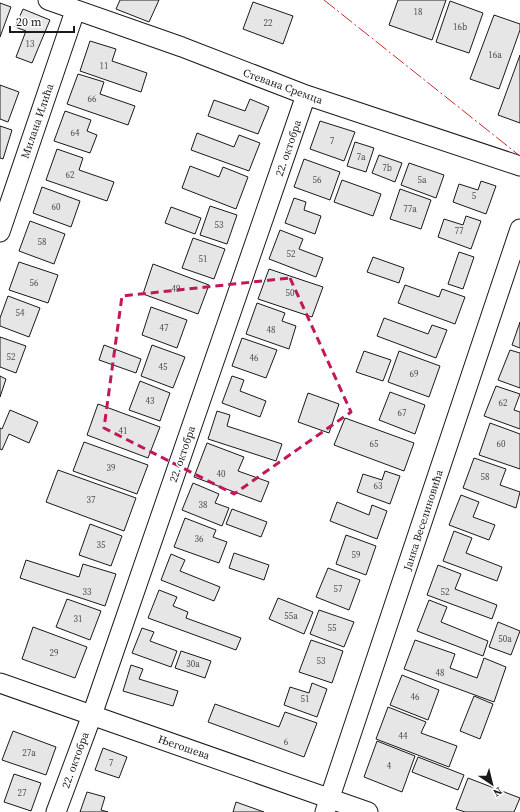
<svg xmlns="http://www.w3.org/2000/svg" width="520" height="812" font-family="'Source Serif 4',serif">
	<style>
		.building { fill: #e6e6e6; stroke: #1a1a1a }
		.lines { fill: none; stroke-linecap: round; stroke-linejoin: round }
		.minor-casing { stroke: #1a1a1a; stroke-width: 21 }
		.minor { stroke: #fff; stroke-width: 19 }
		.power { stroke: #c62828; stroke-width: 1; stroke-dasharray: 14 3 2 3; stroke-linecap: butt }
		.marked { fill: none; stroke: #c2185b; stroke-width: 3; stroke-dasharray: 8 5; stroke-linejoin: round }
		.labels { text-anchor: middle; stroke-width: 3; stroke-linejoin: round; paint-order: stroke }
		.number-label { font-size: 9px; fill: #4d4d4d }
		.street-label { font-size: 11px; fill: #1a1a1a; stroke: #fff }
	</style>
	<rect width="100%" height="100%" fill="#fff"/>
	<!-- building -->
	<path class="building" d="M 120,0 L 159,0 L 149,22 L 116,9 Z
		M 398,0 L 446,0 L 432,40 L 389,25 Z
		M 450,1 L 483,13 L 469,53 L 436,42 Z
		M 253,2 L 293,16 L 283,44 L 243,29 Z
		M 0,3 L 11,7 L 0,37 Z
		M 23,9 L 50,20 L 32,63 L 16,57 L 26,31 L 15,27 Z
		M 494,15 L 520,24 L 520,30 L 499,89 L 470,79 Z
		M 90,41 L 116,49 L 112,61 L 147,73 L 141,92 L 80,71 Z
		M 520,55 L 520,123 L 498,115 Z
		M 78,74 L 104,82 L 100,94 L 135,106 L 128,125 L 67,104 Z
		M 0,85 L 19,92 L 8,122 L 0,119 Z
		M 250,99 L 269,107 L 258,134 L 208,116 L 214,100 L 245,111 Z
		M 65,111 L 91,120 L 87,131 L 97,135 L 90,153 L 54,141 Z
		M 320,121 L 355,132 L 344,161 L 310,149 Z
		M 0,126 L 12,130 L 3,159 L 0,158 Z
		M 197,133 L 234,147 L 239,135 L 260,143 L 249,171 L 191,150 Z
		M 355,142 L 374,148 L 366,172 L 347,166 Z
		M 57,149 L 83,158 L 79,170 L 114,182 L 107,201 L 46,180 Z
		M 379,155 L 402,163 L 395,182 L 372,173 Z
		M 304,159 L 340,172 L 330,200 L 294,187 Z
		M 409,163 L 444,175 L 436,198 L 401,185 Z
		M 190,166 L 219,177 L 223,167 L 248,177 L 236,209 L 182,188 Z
		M 342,180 L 381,194 L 373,216 L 334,202 Z
		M 481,181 L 496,186 L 486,214 L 453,202 L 459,184 L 478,190 Z
		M 42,187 L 80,201 L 71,227 L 33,213 Z
		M 400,189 L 431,200 L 421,229 L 390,219 Z
		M 294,198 L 306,202 L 304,210 L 321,216 L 315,234 L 285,223 Z
		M 210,206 L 237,215 L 227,244 L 200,235 Z
		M 171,207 L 201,218 L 195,234 L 165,223 Z
		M 466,216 L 481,221 L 471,249 L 438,237 L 444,219 L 463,225 Z
		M 30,221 L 65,234 L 54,264 L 19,251 Z
		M 280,230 L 303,239 L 299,249 L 323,258 L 316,277 L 269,259 Z
		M 193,238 L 225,249 L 214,279 L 182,268 Z
		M 459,252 L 474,257 L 463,289 L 448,284 Z
		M 373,257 L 404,268 L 399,283 L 367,272 Z
		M 19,262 L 58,275 L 48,303 L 9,290 Z
		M 153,264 L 209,285 L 198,314 L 143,294 Z
		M 269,269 L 323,287 L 312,317 L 258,299 Z
		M 405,285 L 439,297 L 442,289 L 465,297 L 455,324 L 398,303 Z
		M 8,296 L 40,308 L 29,337 L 0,326 L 0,318 Z
		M 257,303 L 285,313 L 282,321 L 296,326 L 289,349 L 246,334 Z
		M 151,307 L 187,320 L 177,348 L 142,335 Z
		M 384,318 L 428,334 L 432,325 L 447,330 L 436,358 L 377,336 Z
		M 520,322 L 520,348 L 512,345 Z
		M 0,337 L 26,346 L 16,373 L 0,367 Z
		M 242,338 L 277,350 L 266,378 L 232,366 Z
		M 104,345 L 141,359 L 136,373 L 99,360 Z
		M 152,345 L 185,357 L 173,388 L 141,376 Z
		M 510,350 L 520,353 L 520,388 L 498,380 Z
		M 364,351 L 391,360 L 383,381 L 356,372 Z
		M 399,351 L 440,366 L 429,397 L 388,382 Z
		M 0,376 L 6,379 L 0,397 Z
		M 232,376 L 244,380 L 240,391 L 266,401 L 260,417 L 222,403 Z
		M 140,381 L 170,393 L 160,421 L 129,410 Z
		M 496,386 L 520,394 L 514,410 L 520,412 L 520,429 L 484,416 Z
		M 390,392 L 425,405 L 415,434 L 379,420 Z
		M 308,393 L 339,404 L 329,433 L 298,422 Z
		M 98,404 L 160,427 L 148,458 L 87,435 Z
		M 10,410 L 38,422 L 29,443 L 9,434 L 2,450 L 0,449 L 0,428 L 2,429 Z
		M 217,411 L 230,415 L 227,426 L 282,444 L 276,461 L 208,439 Z
		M 345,418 L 414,443 L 404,471 L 334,445 Z
		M 490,423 L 520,434 L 520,469 L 479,455 Z
		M 84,442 L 148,465 L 137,494 L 73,471 Z
		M 207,443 L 244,457 L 238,471 L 269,482 L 261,502 L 194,477 Z
		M 474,458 L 506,469 L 500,485 L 520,492 L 516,508 L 463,488 Z
		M 58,470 L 136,498 L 124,531 L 46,502 Z
		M 385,471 L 400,476 L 390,504 L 357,492 L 363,474 L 382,480 Z
		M 193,483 L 219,494 L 215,503 L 229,508 L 222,526 L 182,510 Z
		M 461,495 L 479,502 L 473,517 L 495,525 L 489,540 L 449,525 Z
		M 337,502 L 369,515 L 372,505 L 387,511 L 377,539 L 330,521 Z
		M 232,509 L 267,522 L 261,537 L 226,524 Z
		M 185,518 L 216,530 L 213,537 L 227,542 L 219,563 L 174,547 Z
		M 90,524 L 122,536 L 111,566 L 79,555 Z
		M 454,531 L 472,538 L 466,553 L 502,567 L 497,581 L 443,561 Z
		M 346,535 L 376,546 L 366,575 L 336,564 Z
		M 234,553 L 269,565 L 264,580 L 229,568 Z
		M 171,554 L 185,560 L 180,571 L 220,587 L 214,601 L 161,580 Z
		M 26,560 L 79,577 L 83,564 L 116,574 L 105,606 L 20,578 Z
		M 438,565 L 461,574 L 455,589 L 497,605 L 492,619 L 427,595 Z
		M 328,568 L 360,580 L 349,610 L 316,597 Z
		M 159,590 L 177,597 L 173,606 L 188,612 L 186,618 L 241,638 L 236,650 L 148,618 Z
		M 278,598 L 313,612 L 304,634 L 269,619 Z
		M 67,599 L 101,611 L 90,640 L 56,627 Z
		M 429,600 L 447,607 L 441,622 L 488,641 L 483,656 L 417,631 Z
		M 319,610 L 354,622 L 344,647 L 310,634 Z
		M 498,622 L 520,631 L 511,655 L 489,647 Z
		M 33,627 L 87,647 L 75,678 L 22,659 Z
		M 142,628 L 154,632 L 150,641 L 177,651 L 171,667 L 132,653 Z
		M 311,640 L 343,651 L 332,683 L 299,672 Z
		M 415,640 L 455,654 L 450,668 L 477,678 L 484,658 L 506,667 L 494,702 L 404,669 Z
		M 181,651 L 211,661 L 205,678 L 175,668 Z
		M 131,665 L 143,669 L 139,679 L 178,691 L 173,706 L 123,691 Z
		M 402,675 L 439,690 L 428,720 L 390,705 Z
		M 312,683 L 327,689 L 317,717 L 284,705 L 290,687 L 309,693 Z
		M 474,696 L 493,704 L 480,739 L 460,731 Z
		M 215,704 L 279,727 L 285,712 L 317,723 L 304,757 L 208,722 Z
		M 388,707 L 426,722 L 421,733 L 457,746 L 449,767 L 376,739 Z
		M 13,731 L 56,747 L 46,775 L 2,760 Z
		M 377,741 L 415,756 L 402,792 L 364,777 Z
		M 103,748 L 127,757 L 119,778 L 95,770 Z
		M 418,757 L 464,775 L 458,790 L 412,772 Z
		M 14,774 L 41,783 L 31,811 L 4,802 Z
		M 468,778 L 520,798 L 514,812 L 465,812 L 456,809 Z
		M 87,792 L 105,797 L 101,810 L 108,812 L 80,812 Z
		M 236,802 L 264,812 L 233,812 Z"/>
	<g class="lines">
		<!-- minor casing -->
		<g class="minor-casing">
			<path id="minor" d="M 48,0 L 182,47 L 306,95 L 520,166
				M 0,232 L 75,11
				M 0,683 L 368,812
				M 56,812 L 92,715 L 306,95
				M 325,812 L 520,229"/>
		</g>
		<!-- minor -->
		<use href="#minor" class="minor"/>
		<!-- power -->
		<path class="power" d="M 324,0 L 520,156"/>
	</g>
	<!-- marked area -->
	<path class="marked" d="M 290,278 L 351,412 L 234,494 L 104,428 L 122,296 Z"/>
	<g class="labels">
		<!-- number labels -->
		<g class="number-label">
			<text x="418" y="15">18</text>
			<text x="268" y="26">22</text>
			<text x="460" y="30">16b</text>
			<text x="30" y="47">13</text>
			<text x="495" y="58">16a</text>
			<text x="104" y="69">11</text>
			<text x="92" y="102">66</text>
			<text x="75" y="136">64</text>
			<text x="332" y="144">7</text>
			<text x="361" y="160">7a</text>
			<text x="387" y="171">7b</text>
			<text x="70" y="178">62</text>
			<text x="317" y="183">56</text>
			<text x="422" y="183">5a</text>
			<text x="474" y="199">5</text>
			<text x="56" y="210">60</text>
			<text x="410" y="212">77a</text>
			<text x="219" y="228">53</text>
			<text x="459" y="234">77</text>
			<text x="42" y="245">58</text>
			<text x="291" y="257">52</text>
			<text x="203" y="262">51</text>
			<text x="34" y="286">56</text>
			<text x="176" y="292">49</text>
			<text x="290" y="296">50</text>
			<text x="20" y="316">54</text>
			<text x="164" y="331">47</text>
			<text x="271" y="333">48</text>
			<text x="11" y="360">52</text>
			<text x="254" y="361">46</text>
			<text x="163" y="370">45</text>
			<text x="414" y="377">69</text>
			<text x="150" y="404">43</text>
			<text x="503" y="406">62</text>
			<text x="402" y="416">67</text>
			<text x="123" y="434">41</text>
			<text x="374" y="447">65</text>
			<text x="501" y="447">60</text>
			<text x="111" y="471">39</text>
			<text x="221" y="477">40</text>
			<text x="485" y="480">58</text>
			<text x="378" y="489">63</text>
			<text x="91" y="503">37</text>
			<text x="203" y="508">38</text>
			<text x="199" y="542">36</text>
			<text x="101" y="548">35</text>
			<text x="356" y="558">59</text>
			<text x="338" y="592">57</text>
			<text x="87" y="595">33</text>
			<text x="445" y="595">52</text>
			<text x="291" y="619">55a</text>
			<text x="78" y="622">31</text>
			<text x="332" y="631">55</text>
			<text x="505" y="642">50a</text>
			<text x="54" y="656">29</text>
			<text x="321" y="664">53</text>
			<text x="193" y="667">30a</text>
			<text x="440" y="676">48</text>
			<text x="415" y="700">46</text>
			<text x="305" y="702">51</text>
			<text x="403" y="739">44</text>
			<text x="286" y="745">6</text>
			<text x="29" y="756">27a</text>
			<text x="111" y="766">7</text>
			<text x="389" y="769">4</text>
			<text x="22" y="796">27</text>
		</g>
		<!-- street labels -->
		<g class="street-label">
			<text transform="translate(283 86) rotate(20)" y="4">Стевана Сремца</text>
			<text transform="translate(37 121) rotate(-71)" y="4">Милана Илића</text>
			<text transform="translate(288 148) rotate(-71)" y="4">22. октобра</text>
			<text transform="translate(182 454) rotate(-71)" y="4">22. октобра</text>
			<text transform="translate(423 520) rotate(-72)" y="4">Јанка Веселиновића</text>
			<text transform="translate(184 747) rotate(19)" y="4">Његошева</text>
			<text transform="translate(75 760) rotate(-70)" y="4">22. октобра</text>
		</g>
	</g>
	<!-- north arrow -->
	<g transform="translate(492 784) rotate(145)" stroke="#ffffff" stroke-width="3" paint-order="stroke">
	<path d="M0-3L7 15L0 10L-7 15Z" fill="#1a1a1a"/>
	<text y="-6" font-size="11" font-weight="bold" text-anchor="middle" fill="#1a1a1a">N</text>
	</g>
	<!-- scale -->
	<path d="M10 26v6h64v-6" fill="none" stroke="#1a1a1a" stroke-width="2"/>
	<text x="16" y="26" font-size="12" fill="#1a1a1a" stroke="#ffffff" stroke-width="3" paint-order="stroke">20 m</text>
</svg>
